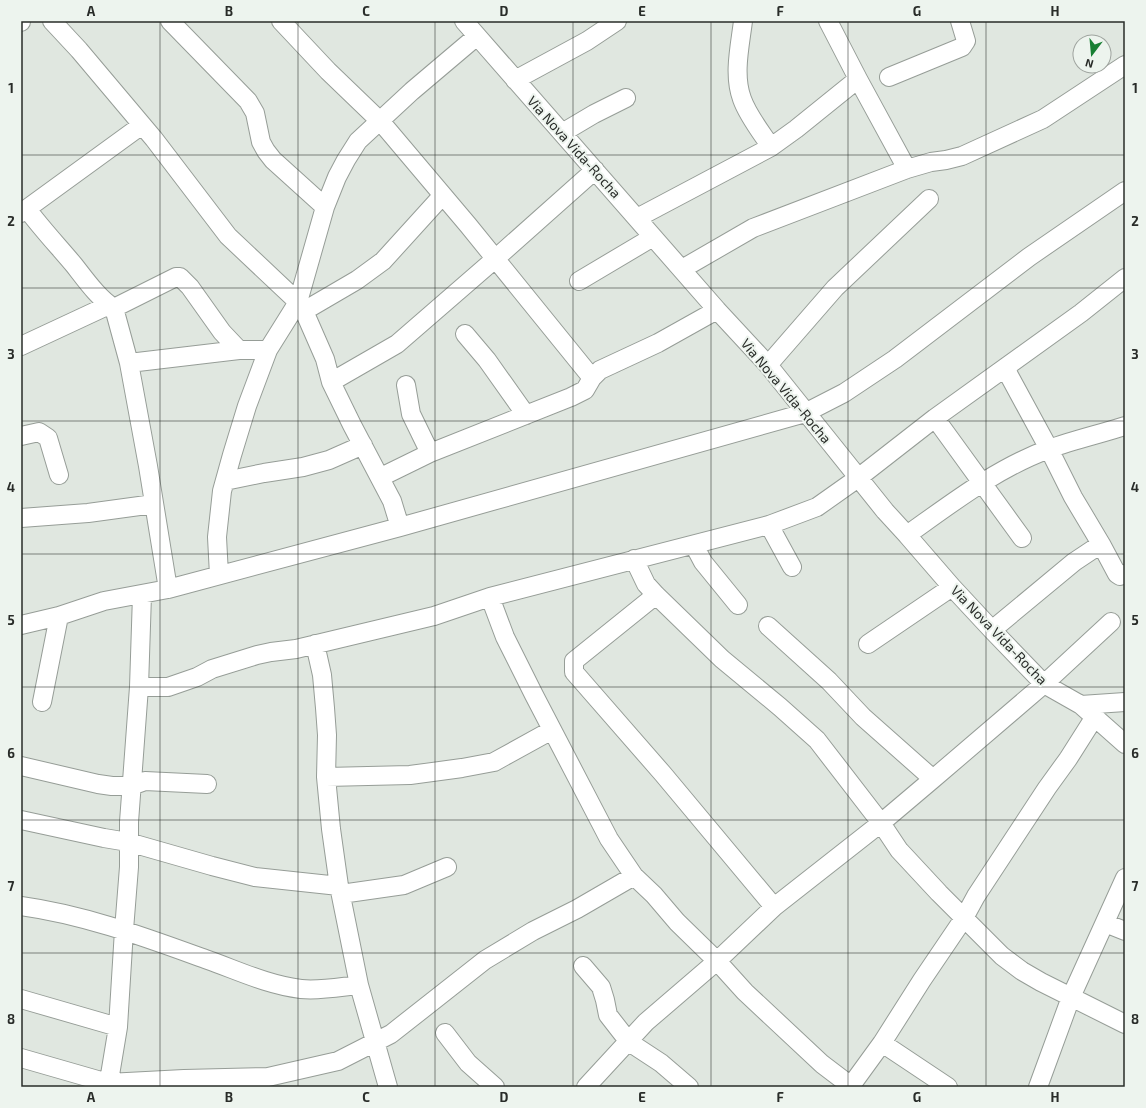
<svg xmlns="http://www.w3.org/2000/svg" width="1146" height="1108" font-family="'Exo 2',sans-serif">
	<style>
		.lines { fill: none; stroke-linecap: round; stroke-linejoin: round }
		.minor-casing { stroke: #969d97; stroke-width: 20 }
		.minor { stroke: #fff; stroke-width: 18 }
		.grid { fill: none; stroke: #292c29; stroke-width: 1; stroke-opacity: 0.55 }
		.labels { text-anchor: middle; stroke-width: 4; stroke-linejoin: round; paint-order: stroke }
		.street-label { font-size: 14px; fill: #292c29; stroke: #edf4ee }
		.neatline { fill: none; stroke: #292c29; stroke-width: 1.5 }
		.grid-label { font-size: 13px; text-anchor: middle; font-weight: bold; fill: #292c29 }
	</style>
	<rect width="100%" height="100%" fill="#e0e7e0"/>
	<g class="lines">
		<!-- minor casing -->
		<g class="minor-casing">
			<path id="minor" d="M 52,21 L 79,50 L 154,139 L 228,236 L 298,302 L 304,311 L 325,359 L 331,382 L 352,425 L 392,501 L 400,527
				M 170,21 L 248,101 L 255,113 L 261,142 L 266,151 L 273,160 L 325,207
				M 281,21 L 328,71 L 381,122 L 468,225 L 592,378
				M 464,21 L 717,310 L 768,365 L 885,511 L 907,535 L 952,587 L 992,630 L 1044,684 L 1081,705 L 1125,744
				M 743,21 C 740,46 733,75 742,99 C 748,116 761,132 771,147
				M 828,21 L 858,79 L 907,169
				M 21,22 L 21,21
				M 889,77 L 962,47 L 966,41 L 960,21
				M 515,80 L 587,41 L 617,21
				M 562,133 L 594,114 L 626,98
				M 27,209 C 42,229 58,246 74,265 C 85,279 99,299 114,308 L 129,363 L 148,466 L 168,589
				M 21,213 L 142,125
				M 637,218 L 771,147 L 796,129 L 858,79
				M 682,269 L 753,228 L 907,169 L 931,162 L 946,160 L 962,156 L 1043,119 L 1125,65
				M 579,281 L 653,237
				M 114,308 L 176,277 L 180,277 L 190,287 L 222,332 L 239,350
				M 304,311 L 357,280 L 383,261 L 442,196
				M 465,334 L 487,360 L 526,415
				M 21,346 L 109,305
				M 129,363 L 239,350 L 268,350
				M 768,365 L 835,288 L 929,199
				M 1005,368 L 1049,449 L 1073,497 L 1101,544 L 1117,574 L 1120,576 L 1125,574
				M 331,382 L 397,344 L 495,259 L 595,170
				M 406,385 L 411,414 L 430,453
				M 935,418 L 1022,538
				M 21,436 L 39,432 L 48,438 L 59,475
				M 381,477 L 430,453 L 571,397 L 585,390 L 592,378 L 600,370 L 658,343 L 717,310
				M 225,481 L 264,473 L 303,467 L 329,460 L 363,445
				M 21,518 L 88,513 L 154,504
				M 769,525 L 792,567
				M 907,535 C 952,503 997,468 1049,449 C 1074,440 1100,434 1125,426
				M 694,545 L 703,562 L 738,605
				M 634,559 L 646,584 L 656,595 L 722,659 L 780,707 L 817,740 L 881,823 L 899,850 L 939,893 L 1002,956 L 1022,971 L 1041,982 L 1125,1024
				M 219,575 L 217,537 L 222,491 L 232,455 L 247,406 L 268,350 L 298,302 L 325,207 L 337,177 L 346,160 L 358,141 L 412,91 L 477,36
				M 656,595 L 574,661 L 574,672 L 663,774 L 774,907
				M 490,597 L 505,637 L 534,695 L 609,839 L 634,876 L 654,895 L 677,922 L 717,961 L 745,992 L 822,1064 L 851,1086
				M 21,625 L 59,616 L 104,601 L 168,589 L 400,527 L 805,413 L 844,393 L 895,359 L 1029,257 L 1125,191
				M 768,626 L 829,681 L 863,717 L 933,779
				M 992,630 L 1074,562 L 1101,544
				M 315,644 L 322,675 L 325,708 L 327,735 L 326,777 L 331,829 L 339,886 L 359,985 L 388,1087
				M 868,644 L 952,587
				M 139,687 L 168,687 L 197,677 L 212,669 L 257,655 L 271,652 L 296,649 L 434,616 L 490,597 L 769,525 L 817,507 L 858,478 L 935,418 L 1081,313 L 1125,278
				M 42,702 L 59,616
				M 1081,705 L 1125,702
				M 21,766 L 98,784 L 112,786 L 131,786 L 145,781 L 207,784
				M 326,777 L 410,775 L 462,768 L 494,762 L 552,730
				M 21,820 L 104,838 L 128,842 L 212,866 L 255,877 L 339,886
				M 341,894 L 404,885 L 447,867
				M 21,906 C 86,915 147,938 208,960 C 239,971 268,985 301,989 C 320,991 340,987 359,985
				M 1105,923 L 1125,931
				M 583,966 L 601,987 L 605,1000 L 608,1015 L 629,1042 L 661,1063 L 689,1087
				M 21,999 L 118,1027
				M 445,1033 L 468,1063 L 495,1087
				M 882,1043 L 948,1087
				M 21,1058 L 108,1083 L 184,1079 L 268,1077 L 338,1061 L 391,1034 L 485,960 L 533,931 L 577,909 L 634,876
				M 108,1087 L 118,1027 L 124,930 L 129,867 L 129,822 L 139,687 L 142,595
				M 586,1087 L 646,1022 L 717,961 L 774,907 L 881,823 L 933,779 L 1044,684 L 1111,622
				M 850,1087 L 882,1043 L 922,980 L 964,918 L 976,896 L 1047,788 L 1068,759 L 1094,718
				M 1038,1087 L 1071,997 L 1125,878"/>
		</g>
		<!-- minor -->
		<use href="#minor" class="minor"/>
	</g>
	<!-- grid -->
	<path class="grid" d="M 160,21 L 160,1087M 298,21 L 298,1087M 435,21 L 435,1087M 573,21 L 573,1087M 711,21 L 711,1087M 848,21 L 848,1087M 986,21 L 986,1087M 21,155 L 1125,155M 21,288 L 1125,288M 21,421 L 1125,421M 21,554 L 1125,554M 21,687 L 1125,687M 21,820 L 1125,820M 21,953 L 1125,953"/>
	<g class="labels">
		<!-- street labels -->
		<g class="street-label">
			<text transform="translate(574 147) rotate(48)" y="5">Via Nova Vida-Rocha</text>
			<text transform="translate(786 391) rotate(50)" y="5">Via Nova Vida-Rocha</text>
			<text transform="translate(999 635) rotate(46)" y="5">Via Nova Vida-Rocha</text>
		</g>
	</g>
	<!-- border -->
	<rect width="1146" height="1108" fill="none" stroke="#edf4ee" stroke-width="44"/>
	<!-- north arrow -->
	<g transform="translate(1092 54) rotate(196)"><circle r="19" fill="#edf4ee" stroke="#9fa49f"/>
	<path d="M0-3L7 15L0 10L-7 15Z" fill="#177f33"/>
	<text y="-6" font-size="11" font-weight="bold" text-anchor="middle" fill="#292c29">N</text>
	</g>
	<rect x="22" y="22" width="1102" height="1064" class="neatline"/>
	<g class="grid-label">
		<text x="91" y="16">A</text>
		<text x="229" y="16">B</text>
		<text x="366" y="16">C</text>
		<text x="504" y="16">D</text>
		<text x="642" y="16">E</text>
		<text x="780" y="16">F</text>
		<text x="917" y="16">G</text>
		<text x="1055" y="16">H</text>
		<text x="11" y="93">1</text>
		<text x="1135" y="93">1</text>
		<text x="11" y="226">2</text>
		<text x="1135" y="226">2</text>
		<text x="11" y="359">3</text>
		<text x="1135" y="359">3</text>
		<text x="11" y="492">4</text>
		<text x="1135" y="492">4</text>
		<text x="11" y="625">5</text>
		<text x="1135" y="625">5</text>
		<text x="11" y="758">6</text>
		<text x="1135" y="758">6</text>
		<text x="11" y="891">7</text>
		<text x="1135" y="891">7</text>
		<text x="11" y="1024">8</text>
		<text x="1135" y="1024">8</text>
		<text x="91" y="1102">A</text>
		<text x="229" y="1102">B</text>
		<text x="366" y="1102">C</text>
		<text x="504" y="1102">D</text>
		<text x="642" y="1102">E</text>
		<text x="780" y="1102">F</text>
		<text x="917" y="1102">G</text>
		<text x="1055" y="1102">H</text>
	</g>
</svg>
